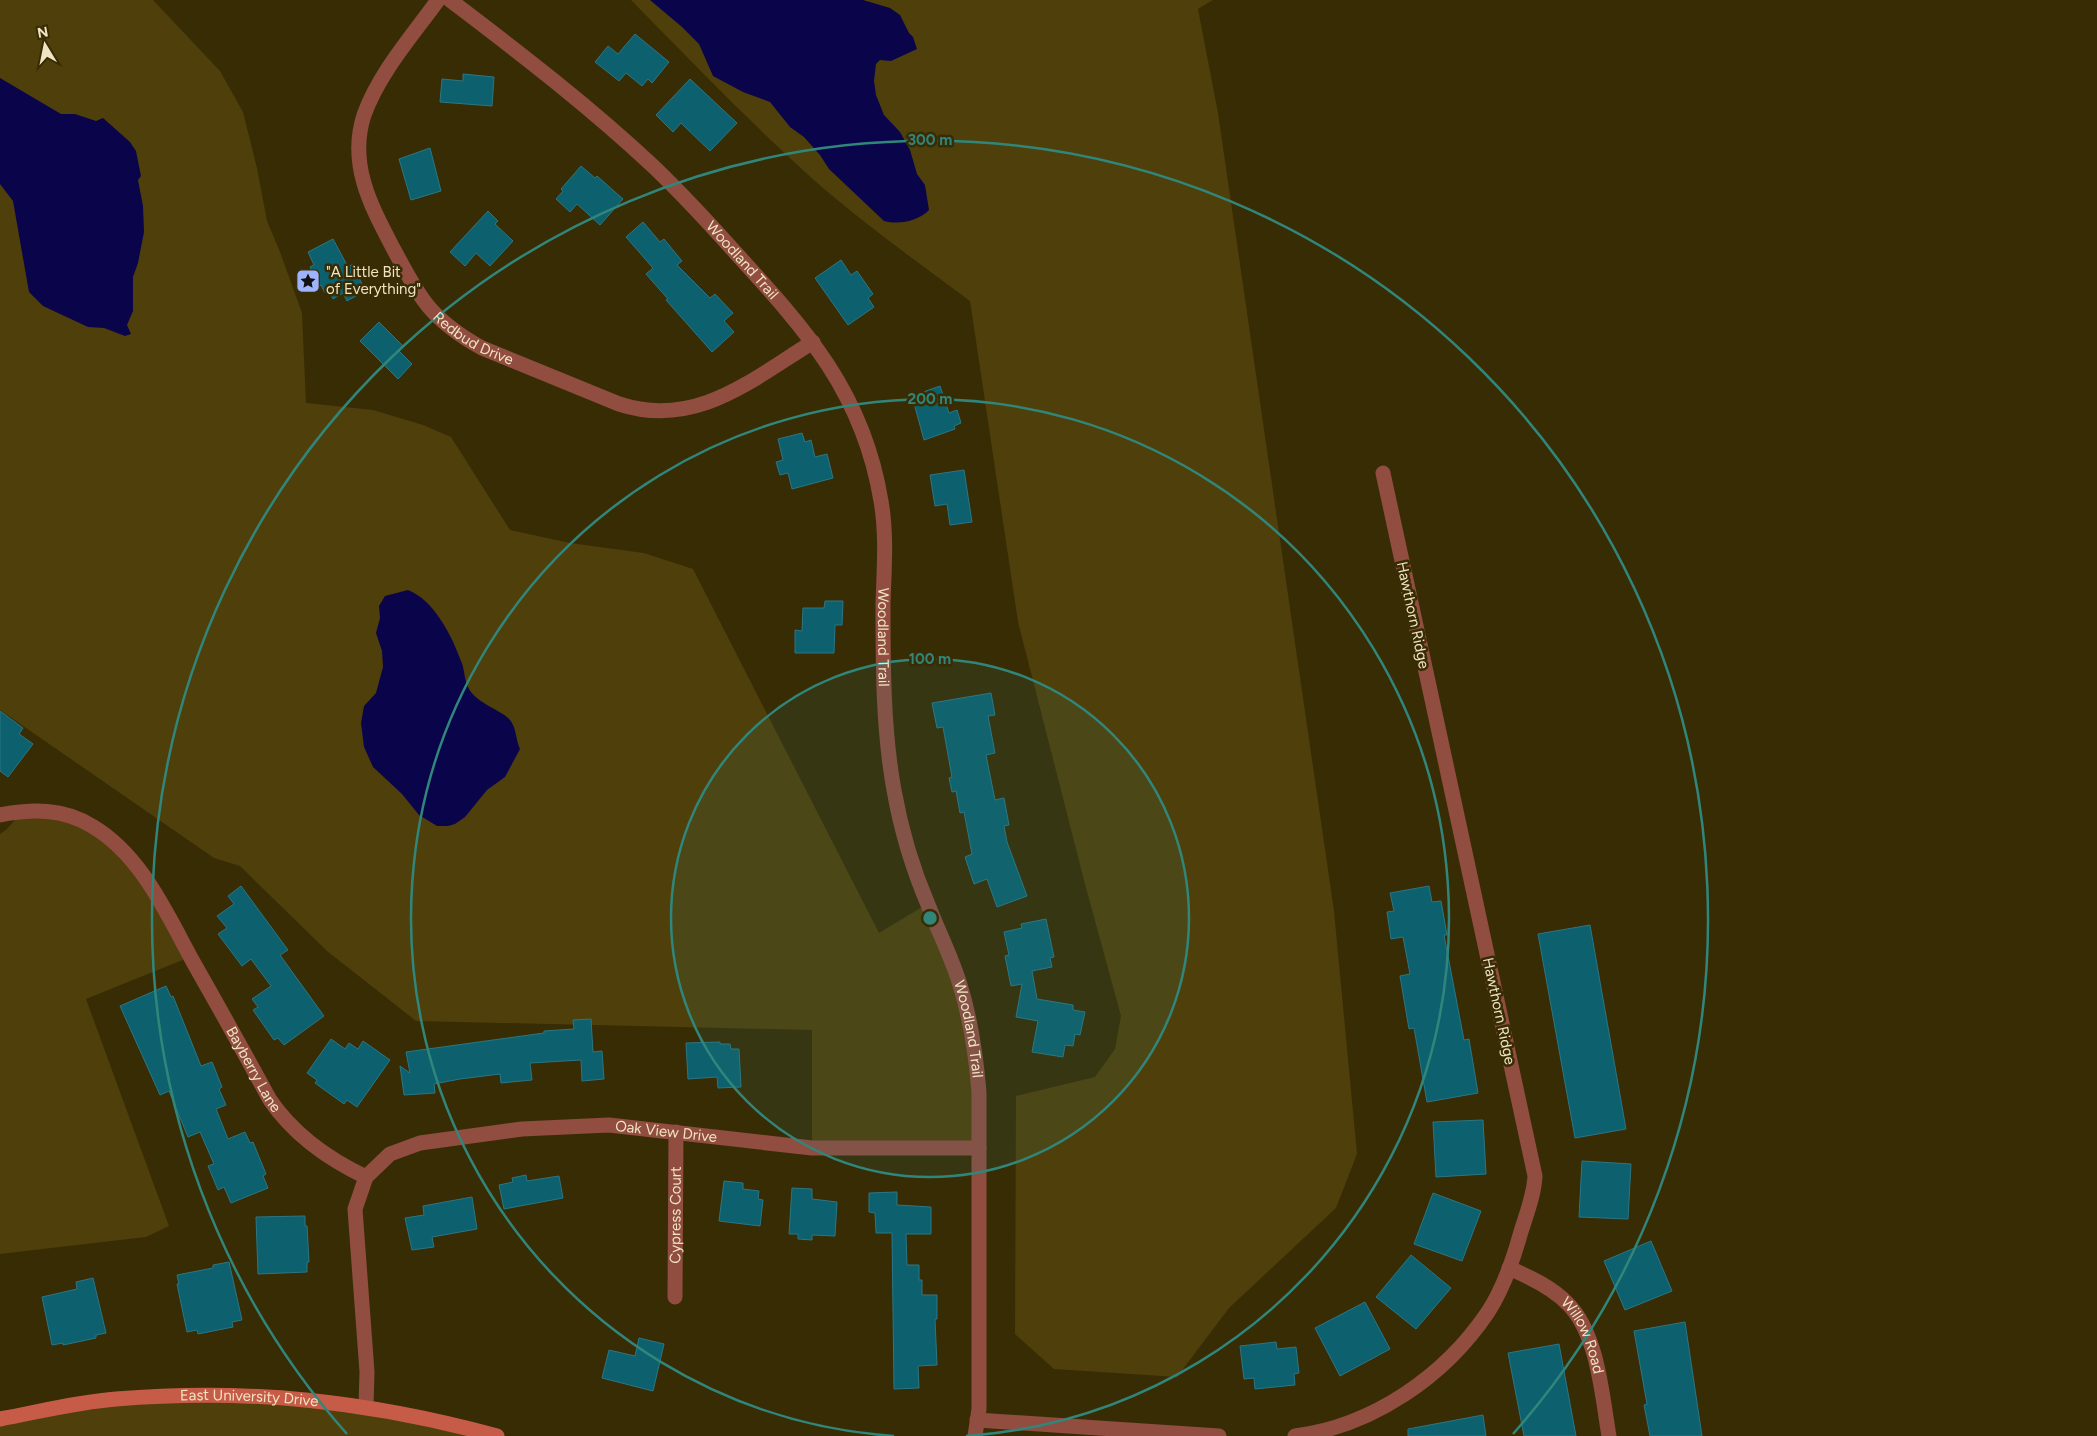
<svg xmlns="http://www.w3.org/2000/svg" width="2097" height="1436" font-family="Figtree,sans-serif">
	<style>
		.green { fill: #4f3f0a }
		.water { fill: #0a054b }
		.building { fill: #0d606d; stroke: #2c7684 }
		.lines { fill: none; stroke-linecap: round; stroke-linejoin: round }
		.street { stroke: #904d40; stroke-width: 15 }
		.secondary { stroke: #c65b48; stroke-width: 15 }
		.ring { fill: none; stroke: #31867b; stroke-width: 2.5 }
		.labels { text-anchor: middle; stroke-width: 5; stroke-linejoin: round; paint-order: stroke }
		.street-label { font-size: 15px; fill: #f0e4c2; stroke: #382c05 }
		.poi-label { font-size: 15px; fill: #f0e4c2; stroke: #382c05; text-anchor: start }
		.centre { fill: #31867b; stroke: #382c05; stroke-width: 2.5 }
		.ring-label { font-size: 15px; text-anchor: middle; font-weight: bold; fill: #31867b; stroke: #382c05; stroke-width: 5; stroke-linejoin: round; paint-order: stroke }
	</style>
	<rect width="100%" height="100%" fill="#382c05"/>
	<!-- green -->
	<path class="green" d="M 0,0 L 153,0 L 220,71 L 243,112 L 257,168 L 267,221 L 280,252 L 302,313 L 306,403 L 373,410 L 423,425 L 451,437 L 510,530 L 570,543 L 644,553 L 693,569 L 879,933 L 927,904 L 960,983 L 979,1148 L 812,1148 L 812,1030 L 416,1021 L 327,951 L 240,866 L 214,858 L 0,710 Z
		M 631,0 L 1213,0 L 1198,9 L 1218,113 L 1334,911 L 1357,1154 L 1336,1208 L 1229,1308 L 1177,1377 L 1054,1369 L 1015,1334 L 1016,1096 L 1095,1077 L 1115,1049 L 1121,1016 L 1085,884 L 1018,622 L 970,301 C 920,264 870,228 823,188 C 756,129 694,64 631,0 Z
		M 23,811 L 57,812 L 103,833 L 142,872 L 190,957 L 86,999 L 169,1226 L 146,1237 L 0,1254 L 0,834 L 6,830 Z
		M 256,1395 L 497,1436 L 0,1436 L 0,1419 L 115,1399 Z"/>
	<!-- water -->
	<path class="water" d="M 650,0 L 863,0 L 890,8 L 900,15 L 909,33 L 913,37 L 917,49 L 891,61 L 880,60 L 876,64 L 874,81 L 876,95 L 884,115 L 900,132 L 910,150 L 917,174 L 925,185 L 929,210 C 918,221 900,225 884,221 L 829,169 L 820,155 L 804,137 L 790,127 L 770,102 L 743,92 L 713,76 L 699,44 L 682,27 Z
		M 0,78 L 61,114 L 75,114 L 96,121 L 103,118 L 130,142 L 136,151 L 141,176 L 138,180 L 143,206 L 144,232 L 138,263 L 133,277 L 133,311 L 127,325 L 131,334 L 125,336 L 104,328 L 88,327 L 43,306 L 29,292 L 13,201 L 0,184 Z
		M 408,590 C 434,600 452,636 461,661 C 465,670 464,679 468,687 C 475,702 496,708 507,717 C 517,725 515,739 520,749 L 505,777 L 487,790 L 465,817 L 455,824 L 448,826 L 437,826 L 419,815 L 402,794 L 373,767 L 364,747 L 361,723 L 364,706 L 376,693 L 383,667 L 382,651 L 376,633 L 380,618 L 379,606 L 385,596 Z"/>
	<!-- building -->
	<path class="building" d="M 635,34 L 669,62 L 652,83 L 648,79 L 642,86 L 626,73 L 619,81 L 595,62 L 608,46 L 618,54 Z
		M 463,74 L 494,77 L 492,106 L 440,102 L 442,79 L 463,81 Z
		M 690,79 L 737,123 L 710,151 L 681,123 L 673,132 L 656,115 Z
		M 430,148 L 441,191 L 411,200 L 399,159 Z
		M 581,166 L 595,178 L 597,176 L 623,199 L 600,225 L 577,204 L 570,212 L 556,199 L 563,191 L 561,189 Z
		M 488,211 L 498,221 L 495,224 L 513,241 L 490,266 L 476,253 L 465,266 L 450,252 Z
		M 643,222 L 660,242 L 664,239 L 682,261 L 677,265 L 710,298 L 715,294 L 733,313 L 724,321 L 734,332 L 712,352 L 666,300 L 668,299 L 646,274 L 653,268 L 626,237 Z
		M 333,239 L 348,267 L 353,264 L 365,291 L 347,301 L 343,293 L 333,299 L 329,291 L 325,293 L 321,285 L 312,290 L 305,276 L 313,272 L 310,267 L 314,265 L 308,252 Z
		M 841,260 L 851,275 L 857,271 L 873,294 L 868,298 L 874,307 L 848,325 L 815,278 Z
		M 379,322 L 403,346 L 399,351 L 412,364 L 398,379 L 360,341 Z
		M 940,386 L 949,413 L 957,410 L 961,423 L 954,426 L 955,429 L 924,440 L 912,396 Z
		M 802,433 L 805,442 L 811,440 L 815,457 L 827,454 L 833,478 L 792,489 L 788,473 L 780,475 L 776,462 L 783,460 L 778,439 Z
		M 964,470 L 972,522 L 950,525 L 947,504 L 935,506 L 930,475 Z
		M 825,601 L 843,601 L 842,625 L 835,625 L 834,653 L 795,653 L 795,630 L 802,631 L 803,608 L 824,608 Z
		M 991,693 L 995,715 L 988,716 L 995,753 L 986,755 L 995,800 L 1004,798 L 1009,825 L 1004,826 L 1007,842 L 1027,896 L 997,907 L 987,879 L 974,884 L 965,857 L 972,854 L 964,812 L 960,813 L 956,791 L 952,792 L 949,778 L 952,777 L 943,727 L 937,728 L 932,703 Z
		M 0,711 L 23,728 L 19,734 L 33,744 L 8,777 L 0,771 Z
		M 241,886 L 288,950 L 280,955 L 324,1016 L 284,1045 L 278,1038 L 274,1040 L 253,1010 L 258,1007 L 252,999 L 271,986 L 251,959 L 242,966 L 218,934 L 227,928 L 217,916 L 234,904 L 228,896 Z
		M 1429,886 L 1432,902 L 1441,901 L 1447,935 L 1444,935 L 1464,1040 L 1469,1039 L 1478,1093 L 1427,1102 L 1414,1028 L 1409,1029 L 1400,976 L 1410,974 L 1403,937 L 1391,939 L 1387,912 L 1394,911 L 1390,893 Z
		M 1046,919 L 1054,957 L 1050,958 L 1052,967 L 1032,971 L 1037,999 L 1073,1005 L 1073,1010 L 1085,1012 L 1080,1035 L 1075,1034 L 1073,1046 L 1065,1045 L 1063,1057 L 1032,1052 L 1038,1021 L 1016,1017 L 1022,984 L 1011,986 L 1005,956 L 1009,955 L 1004,932 L 1022,928 L 1021,924 Z
		M 1590,925 L 1626,1129 L 1575,1138 L 1538,934 Z
		M 166,986 L 171,997 L 173,996 L 201,1066 L 212,1062 L 222,1087 L 219,1089 L 226,1105 L 216,1109 L 228,1139 L 245,1132 L 250,1143 L 253,1142 L 266,1174 L 263,1176 L 268,1188 L 231,1203 L 224,1187 L 218,1190 L 208,1166 L 214,1164 L 200,1132 L 188,1137 L 169,1091 L 160,1095 L 120,1006 Z
		M 591,1019 L 593,1052 L 602,1051 L 604,1079 L 582,1081 L 581,1060 L 530,1063 L 532,1080 L 501,1083 L 500,1074 L 460,1079 L 434,1084 L 435,1093 L 404,1095 L 400,1066 L 410,1073 L 406,1052 L 544,1033 L 544,1031 L 574,1029 L 573,1020 Z
		M 331,1039 L 345,1049 L 349,1043 L 358,1049 L 363,1041 L 390,1060 L 357,1107 L 347,1100 L 344,1104 L 315,1083 L 317,1080 L 307,1073 Z
		M 720,1042 L 720,1044 L 730,1044 L 731,1049 L 739,1049 L 741,1087 L 718,1088 L 717,1077 L 688,1079 L 686,1043 Z
		M 1483,1120 L 1486,1174 L 1436,1177 L 1433,1122 Z
		M 1582,1161 L 1631,1164 L 1628,1219 L 1579,1217 Z
		M 526,1175 L 527,1181 L 559,1176 L 563,1198 L 504,1209 L 499,1185 L 513,1182 L 512,1178 Z
		M 724,1181 L 743,1183 L 743,1189 L 759,1191 L 758,1199 L 763,1200 L 760,1226 L 719,1221 Z
		M 792,1188 L 812,1189 L 812,1199 L 837,1202 L 835,1236 L 812,1235 L 812,1240 L 798,1239 L 798,1234 L 789,1234 Z
		M 897,1192 L 897,1205 L 931,1207 L 931,1234 L 906,1234 L 907,1265 L 919,1265 L 919,1280 L 922,1280 L 922,1295 L 937,1295 L 937,1319 L 935,1319 L 937,1365 L 918,1366 L 919,1388 L 894,1389 L 892,1233 L 876,1233 L 875,1213 L 869,1212 L 869,1193 Z
		M 1433,1193 L 1481,1211 L 1462,1261 L 1414,1244 Z
		M 472,1197 L 477,1229 L 432,1237 L 434,1247 L 412,1250 L 405,1218 L 424,1215 L 423,1206 Z
		M 305,1216 L 305,1226 L 307,1226 L 309,1262 L 307,1262 L 307,1272 L 258,1274 L 256,1217 Z
		M 1651,1241 L 1672,1291 L 1625,1310 L 1604,1261 Z
		M 1411,1255 L 1451,1288 L 1416,1329 L 1376,1297 Z
		M 229,1262 L 242,1320 L 232,1322 L 233,1327 L 198,1334 L 197,1330 L 187,1332 L 177,1284 L 179,1284 L 177,1275 L 213,1268 L 213,1265 Z
		M 93,1278 L 106,1333 L 96,1335 L 96,1338 L 63,1345 L 63,1343 L 52,1345 L 42,1297 L 77,1289 L 76,1282 Z
		M 1365,1302 L 1390,1349 L 1340,1376 L 1315,1328 Z
		M 1685,1322 L 1702,1436 L 1650,1436 L 1644,1405 L 1647,1404 L 1634,1331 Z
		M 639,1338 L 664,1344 L 653,1391 L 602,1378 L 609,1350 L 635,1356 Z
		M 1276,1342 L 1277,1349 L 1296,1347 L 1299,1373 L 1294,1374 L 1295,1385 L 1255,1389 L 1254,1378 L 1244,1379 L 1240,1346 Z
		M 1559,1344 L 1576,1436 L 1524,1436 L 1508,1353 Z
		M 1483,1415 L 1486,1436 L 1408,1436 L 1408,1429 Z"/>
	<g class="lines">
		<!-- street -->
		<g class="street">
			<path id="s1" d="M 438,0 C 412,36 379,73 364,115 C 348,164 371,206 393,248 C 404,268 414,289 428,306 C 443,324 462,337 482,348 L 619,404 C 696,429 751,380 813,342"/>
			<path id="s2" d="M 450,0 C 520,53 590,107 654,167 C 682,194 708,222 734,251 C 806,330 863,392 881,501 C 887,536 884,570 883,604 C 883,666 883,730 894,790 C 901,830 913,870 929,907 C 939,933 952,958 960,985 C 971,1020 976,1056 979,1092 L 979,1409 L 975,1436"/>
			<path id="s3" d="M 0,815 C 32,809 63,808 92,826 C 143,856 168,917 196,967 C 221,1011 246,1056 270,1100 C 294,1135 328,1159 366,1177"/>
			<path id="s4" d="M 1509,1268 C 1530,1277 1553,1288 1568,1304 C 1598,1334 1602,1396 1609,1436"/>
			<path id="s5" d="M 675,1297 L 676,1132"/>
			<path id="s6" d="M 366,1406 L 367,1372 L 355,1209 L 366,1177 L 390,1154 L 420,1143 L 522,1129 L 609,1125 L 812,1148 L 979,1148"/>
			<path d="M 977,1420 L 1219,1436"/>
			<path d="M 1295,1436 C 1373,1426 1445,1376 1488,1312 C 1503,1289 1513,1260 1520,1235 C 1526,1215 1534,1196 1535,1176 L 1383,473"/>
		</g>
		<!-- secondary -->
		<path class="secondary" id="s7" d="M 0,1419 C 38,1412 77,1402 116,1399 C 249,1388 368,1401 497,1436"/>
	</g>
	<!-- distance rings -->
	<circle cx="930" cy="918" r="259" fill="#31867b" fill-opacity=".12"/>
	<g class="ring">
		<circle cx="930" cy="918" r="259"/>
		<path d="M894 1436A519 519 0 1 1 966 1436"/>
		<path d="M347 1434A778 778 0 1 1 1513 1434"/>
	</g>
	<!-- icons -->
	<defs>
		<g id="sight-square" transform="scale(1.25)"><rect x="-9" y="-9" width="18" height="18" rx="4" fill="#9eb3fd" stroke="#382c05"/><path d="M0-6L1.8-2.2L6-1.7L2.9 1.2L3.7 5.4L0 3.3L-3.7 5.4L-2.9 1.2L-6-1.7L-1.8-2.2Z" fill="#111"/></g>
	</defs>
	<g fill-rule="evenodd">
		<use href="#sight-square" x="308" y="281"/>
	</g>
	<g class="labels">
		<!-- street labels -->
		<g class="street-label">
			<text dy="5" stroke="none"><textPath href="#s2" startOffset="392">Woodland Trail</textPath></text>
			<text dy="5" stroke="none"><textPath href="#s1" startOffset="402">Redbud Drive</textPath></text>
			<text transform="translate(1413 615) rotate(78)" y="5">Hawthorn Ridge</text>
			<text dy="5" stroke="none"><textPath href="#s2" startOffset="811">Woodland Trail</textPath></text>
			<text transform="translate(1499 1011) rotate(78)" y="5">Hawthorn Ridge</text>
			<text dy="5" stroke="none"><textPath href="#s2" startOffset="1216">Woodland Trail</textPath></text>
			<text dy="5" stroke="none"><textPath href="#s3" startOffset="390">Bayberry Lane</textPath></text>
			<text dy="5" stroke="none"><textPath href="#s6" startOffset="544">Oak View Drive</textPath></text>
			<text dy="5" stroke="none"><textPath href="#s5" startOffset="82">Cypress Court</textPath></text>
			<text dy="5" stroke="none"><textPath href="#s4" startOffset="105">Willow Road</textPath></text>
			<text dy="5" stroke="none"><textPath href="#s7" startOffset="251">East University Drive</textPath></text>
		</g>
		<!-- poi labels -->
		<g class="poi-label">
			<text x="326" y="277">"A Little Bit<tspan x="326" dy="17">of Everything"</tspan></text>
		</g>
	</g>
	<circle cx="930" cy="918" r="8" class="centre"/>
	<g class="ring-label">
		<text x="930" y="145">300 m</text>
		<text x="930" y="404">200 m</text>
		<text x="930" y="664">100 m</text>
	</g>
	<!-- north arrow -->
	<g transform="translate(45 45) rotate(350)" stroke="#382c05" stroke-width="4" paint-order="stroke">
	<path d="M0-4L9 19L0 12L-9 19Z" fill="#f0e4c2"/>
	<text y="-8" font-size="14" font-weight="bold" text-anchor="middle" fill="#f0e4c2">N</text>
	</g>
</svg>
